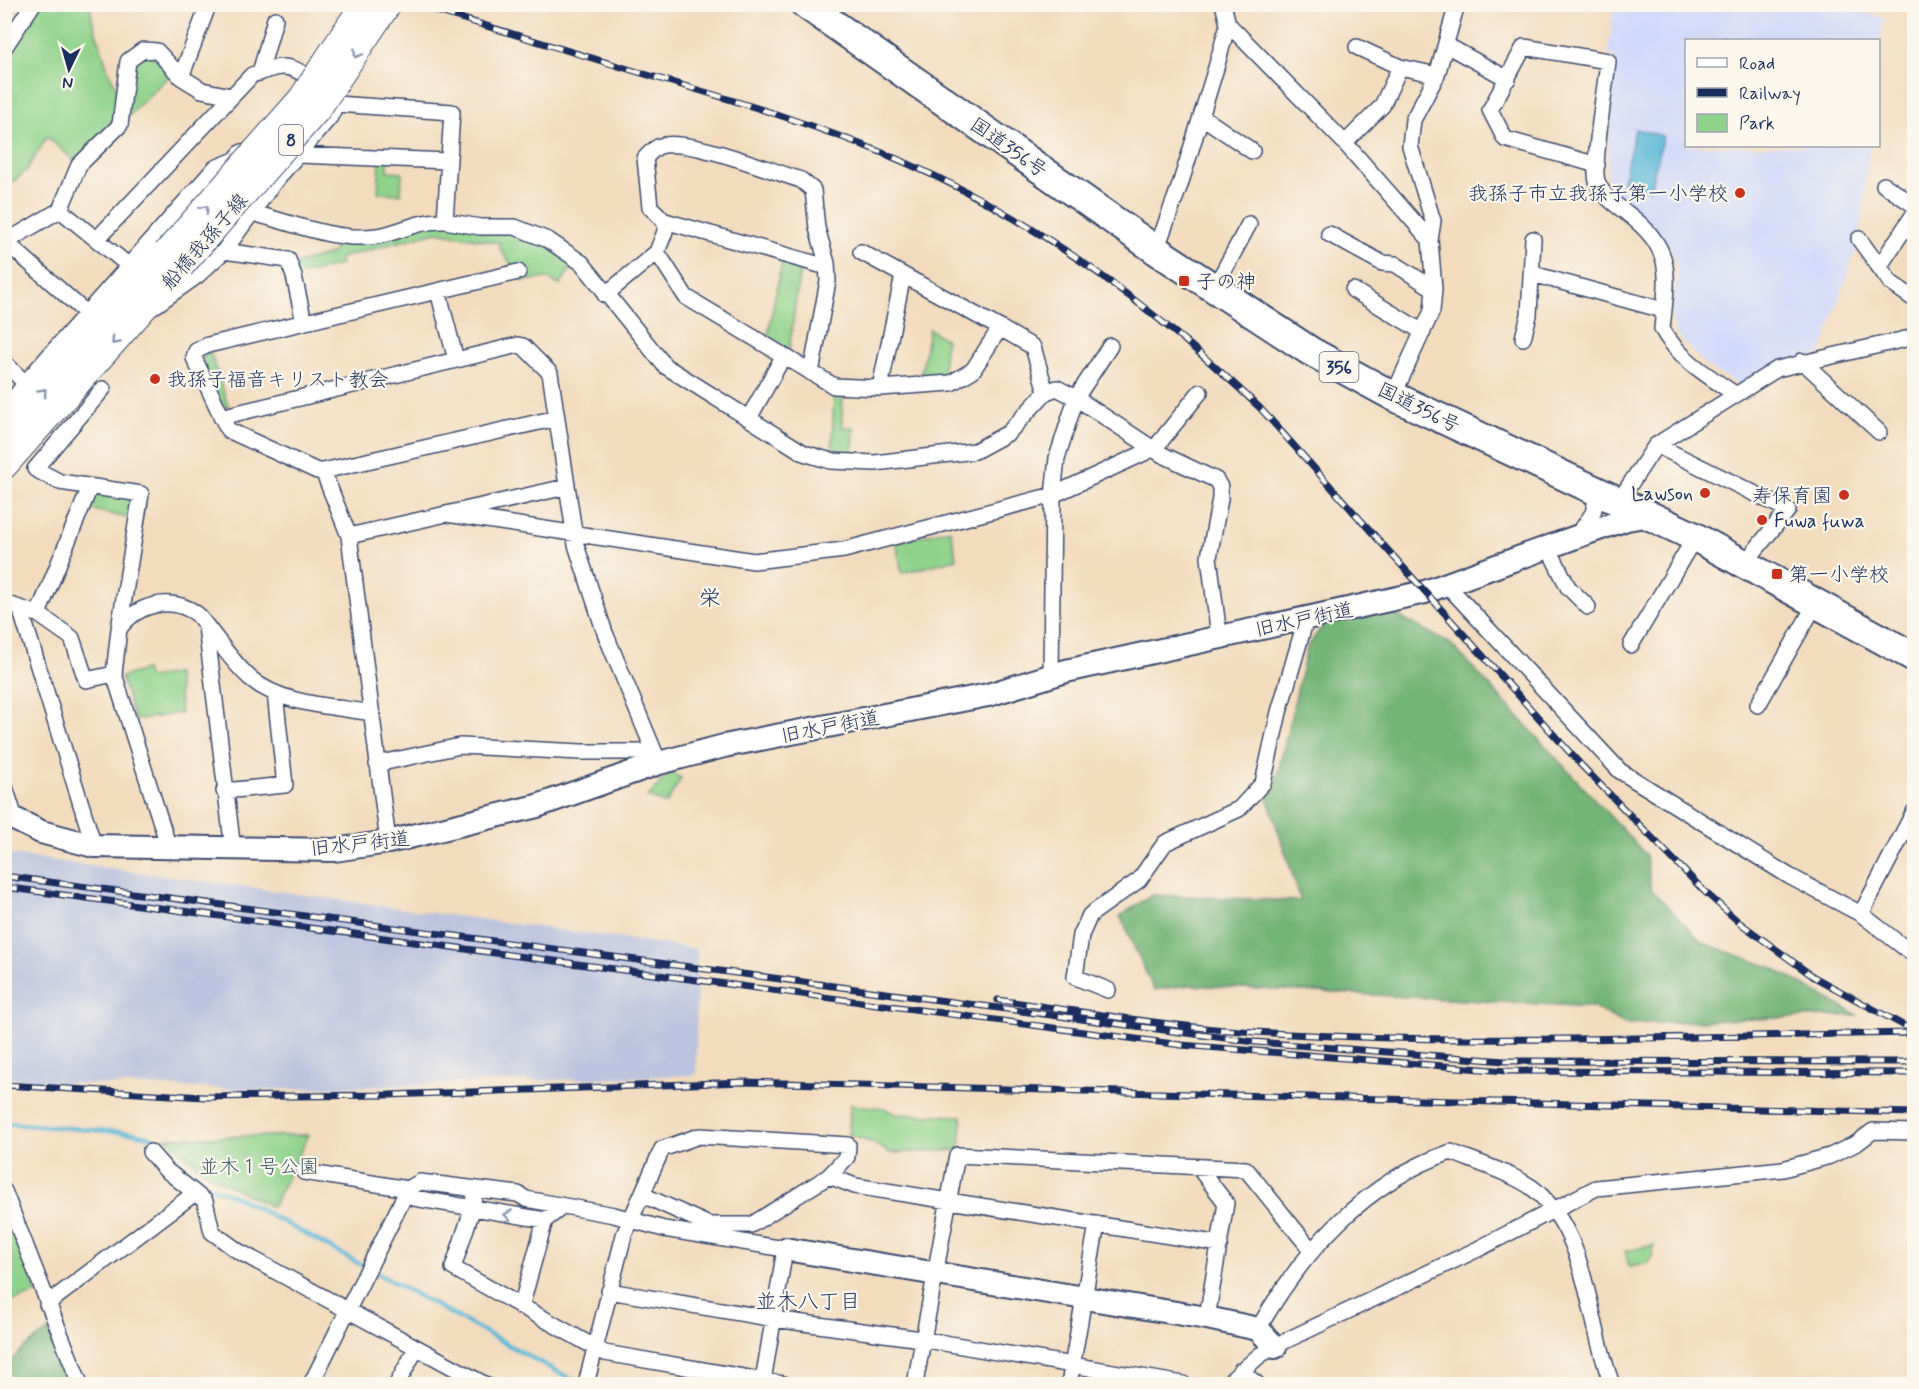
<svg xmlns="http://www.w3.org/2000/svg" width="1919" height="1389" font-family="Mynerve,'Klee One',sans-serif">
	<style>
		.built { fill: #d1d9f9 }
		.industrial { fill: #bbc3de }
		.green { fill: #8fd28b; stroke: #558074; stroke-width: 1.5 }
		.forest { fill: #73b477; stroke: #47726a; stroke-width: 1.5 }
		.water { fill: #59b8d7; stroke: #3a749a; stroke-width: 1.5 }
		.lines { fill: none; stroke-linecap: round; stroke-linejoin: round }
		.stream { stroke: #59b8d7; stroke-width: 4.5 }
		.street-casing { stroke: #3b496c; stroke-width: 18 }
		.secondary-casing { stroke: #3b496c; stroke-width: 26 }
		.primary-casing { stroke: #3b496c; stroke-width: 28 }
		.highway-casing { stroke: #3b496c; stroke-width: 32 }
		.street { stroke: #fff; stroke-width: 15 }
		.secondary { stroke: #fff; stroke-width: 22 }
		.primary { stroke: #fff; stroke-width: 26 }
		.highway { stroke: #fff; stroke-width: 28 }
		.rail-casing { stroke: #1b2f5e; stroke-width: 7 }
		.rail { stroke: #fbf7ec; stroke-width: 4.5; stroke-dasharray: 14; stroke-linecap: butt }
		.primary-bridge-casing { stroke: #3b496c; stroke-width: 28; stroke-linecap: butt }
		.primary-bridge { stroke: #fff; stroke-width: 26 }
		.oneway { stroke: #8d97ae }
		.poi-dot { fill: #c8321e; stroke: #fbf7ec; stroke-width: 2 }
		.labels { text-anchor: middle; stroke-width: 4.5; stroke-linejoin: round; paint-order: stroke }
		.shield { fill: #fbf7ec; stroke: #5e6b89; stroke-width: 1.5 }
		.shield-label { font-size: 18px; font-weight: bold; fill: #1b2f5e }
		.street-label { font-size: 20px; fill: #1b2f5e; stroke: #fbf7ec }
		.poi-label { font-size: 20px; fill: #1b2f5e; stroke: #fbf7ec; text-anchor: start }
		.park-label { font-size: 20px; fill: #385869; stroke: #fbf7ec }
		.neighbourhood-label { font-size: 21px; fill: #1b2f5e; stroke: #fbf7ec }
		.quarter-label { font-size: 22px; fill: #1b2f5e; stroke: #fbf7ec }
	</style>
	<rect width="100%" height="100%" fill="#fbf7ec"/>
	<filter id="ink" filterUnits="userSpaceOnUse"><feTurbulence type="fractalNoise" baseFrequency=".0167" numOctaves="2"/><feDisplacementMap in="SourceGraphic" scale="12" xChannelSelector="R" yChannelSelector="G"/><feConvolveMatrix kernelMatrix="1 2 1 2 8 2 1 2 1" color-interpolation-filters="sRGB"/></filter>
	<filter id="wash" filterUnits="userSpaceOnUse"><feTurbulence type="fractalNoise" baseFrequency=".008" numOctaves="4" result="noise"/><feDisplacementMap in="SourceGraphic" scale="24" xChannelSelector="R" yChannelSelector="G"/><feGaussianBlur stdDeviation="1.35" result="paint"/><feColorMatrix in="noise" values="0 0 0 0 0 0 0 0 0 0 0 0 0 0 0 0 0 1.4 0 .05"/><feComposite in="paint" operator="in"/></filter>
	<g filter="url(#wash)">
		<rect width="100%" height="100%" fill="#f3dcbe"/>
		<!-- built -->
		<path class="built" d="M 1614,5 L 1833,5 L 1884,18 L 1879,47 L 1878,40 L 1686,40 L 1686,146 L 1870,146 L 1859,239 L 1821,354 L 1740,385 L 1707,367 L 1675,333 L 1671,316 L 1678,273 L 1674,256 L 1660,233 L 1611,190 L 1607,181 L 1613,56 L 1608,55 Z"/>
		<!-- industrial -->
		<path class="industrial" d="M 5,854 L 697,949 L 696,1075 L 266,1090 L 33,1082 L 5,1078 Z"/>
		<!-- green -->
		<path class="green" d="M 33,5 L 90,5 L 92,19 L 108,70 L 122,101 L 128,61 L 143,50 L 175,70 L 79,165 L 47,137 L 26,171 L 7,186 L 4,184 L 4,48 Z
			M 380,158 L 388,158 L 388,171 L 402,172 L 401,194 L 378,193 Z
			M 427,220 L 515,227 L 577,259 L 560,285 L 546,278 L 523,281 L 500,249 L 500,243 L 436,232 L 340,258 L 341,265 L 295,276 L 292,265 L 333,253 L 341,236 Z
			M 783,255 L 801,260 L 788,360 L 767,340 Z
			M 929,329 L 946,340 L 942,379 L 920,381 Z
			M 210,351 L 229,408 L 223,406 L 202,360 L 204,354 Z
			M 834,386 L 843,386 L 842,427 L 854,427 L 853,457 L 832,456 Z
			M 101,492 L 131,497 L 136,503 L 133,519 L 88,509 L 93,497 Z
			M 950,529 L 957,559 L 902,573 L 896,542 Z
			M 145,670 L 148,678 L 177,674 L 181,713 L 135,720 L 121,677 Z
			M 670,772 L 681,778 L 666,804 L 648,797 Z
			M 850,1105 L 884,1108 L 895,1114 L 962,1116 L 960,1150 L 890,1153 L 873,1143 L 849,1135 Z
			M 309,1135 L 272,1207 L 211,1176 L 166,1138 Z
			M 16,1232 L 37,1293 L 5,1304 L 5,1241 Z
			M 1654,1245 L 1652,1256 L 1648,1263 L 1629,1267 L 1625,1251 Z"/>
		<!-- forest -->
		<path class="forest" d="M 1383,608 L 1451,644 L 1646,855 L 1651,889 L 1703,943 L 1773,968 L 1857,1015 L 1625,1024 L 1593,1007 L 1189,985 L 1154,990 L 1120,916 L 1152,895 L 1301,901 L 1267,797 L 1276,781 L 1307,648 L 1323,625 Z
			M 49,1330 L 71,1384 L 5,1384 C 4,1357 29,1345 49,1330 Z"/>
		<!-- water -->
		<path class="water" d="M 1635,129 L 1663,136 L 1650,189 L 1623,182 Z"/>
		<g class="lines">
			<!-- stream -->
			<path class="stream" d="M 4,1123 L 133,1133 L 151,1137 L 203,1184 L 237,1197 L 580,1384"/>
		</g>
	</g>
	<g filter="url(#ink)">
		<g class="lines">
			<!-- street casing -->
			<g class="street-casing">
				<path id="street" d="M 204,4 L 208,6 L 181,77 L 202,90 L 231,96
					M 1228,24 L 1345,143 L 1430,240
					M 1446,45 L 1508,79
					M 1357,47 L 1400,67 L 1437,75
					M 4,48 L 33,4
					M 260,73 L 275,19
					M 323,91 L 336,104 L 452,112 L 445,221 L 480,227 L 515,227 L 548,240 L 582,263 L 665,366 L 804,453 L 831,461 L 875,463 L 975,451 L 1008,433 L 1046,392 L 1057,388 L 1076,398 L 1161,454 L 1216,480 L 1220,487 L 1220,499 L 1209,557 L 1219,636
					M 1201,116 L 1252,151
					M 1345,143 L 1382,106 L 1400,67
					M 298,155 L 449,161
					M 1597,165 L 1505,139 L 1490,110 L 1524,47 L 1608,61 C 1606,83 1592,165 1597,181 C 1603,197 1615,204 1628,214 C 1676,250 1667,277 1662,329 C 1678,358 1708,376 1735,394
					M 1884,185 L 1914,205
					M 60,210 L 128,265
					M 253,213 C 292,223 336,242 377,236 C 402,232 418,220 445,221
					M 665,221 L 820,265 L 827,263
					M 1329,234 L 1382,263 L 1395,264 L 1434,289
					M 98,238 L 252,75 C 277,67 287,61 309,78
					M 1859,239 L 1891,283 L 1914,299
					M 6,242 L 86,313
					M 4,243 L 60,210 L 79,165 L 120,125 L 128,61 L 143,50 L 157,51 L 181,77
					M 1156,250 L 1180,185 L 1216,68 L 1228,24 L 1223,4
					M 224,251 L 288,260 L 294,276 L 304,322
					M 657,252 C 667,225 672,227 650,207 L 645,158 C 649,154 654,148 660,146 C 687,137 771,171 801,180 L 813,190 L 817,228 L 827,263 L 828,281 L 811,373
					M 861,252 L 903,275
					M 1879,267 L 1914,214
					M 1533,274 L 1663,310
					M 1214,289 L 1249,224
					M 1353,290 L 1423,332
					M 438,291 L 456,360
					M 605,295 L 657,252 L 686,297 L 834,386 L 880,388 L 951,383 L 973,370 L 1000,328 L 1033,347 L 1046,392
					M 156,305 L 197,276 L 224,251 L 272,185 L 330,117 L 336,104
					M 1523,338 L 1529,315 L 1533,239
					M 1802,361 L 1879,432
					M 4,362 L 25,383 L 215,168 L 235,160 L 242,152
					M 880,388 L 903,275 L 1000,328
					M 103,389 L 35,469 L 60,482 L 141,494 L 119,629
					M 1393,396 L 1432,311 L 1434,289 L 1430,240 L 1433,221 L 1410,146 L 1413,120 L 1437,75 L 1457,4
					M 4,413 L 25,383
					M 221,417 L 518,345 L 523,346 L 550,373 L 576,545 L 605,633 L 659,763
					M 749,418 L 783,357
					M 1656,445 L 1788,510 L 1744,564
					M 323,471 L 557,418
					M 1619,501 L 1656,445 L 1777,369 L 1914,337
					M 447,514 L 754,561 L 844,550 L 1053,495 L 1155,448 L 1200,392
					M 1578,535 L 1593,513 L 1598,492
					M 349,536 L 566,487
					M 1548,547 L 1568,587 L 1588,607
					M 1447,585 L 1620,771 L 1789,876 L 1861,914 L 1914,955
					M 4,603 L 38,614 L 72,638 L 86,680 L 114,674
					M 20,608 L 94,846
					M 38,614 L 90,487
					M 206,626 L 233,850
					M 1631,645 L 1695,537
					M 1051,676 L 1053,495 L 1057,458 L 1076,398 L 1110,346
					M 1758,705 L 1815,605
					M 377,764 L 460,746 L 581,752 L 654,752
					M 4,784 L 16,821
					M 224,791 L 285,785 L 275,693
					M 388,842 L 349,536 L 323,471 L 317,471 L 228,430 L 194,358 L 196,351 L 208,345 L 518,272
					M 169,848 L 114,674 L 119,629 C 137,604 171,595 197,614 C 214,634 230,660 250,678 C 281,705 333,706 372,713
					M 1861,914 L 1914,812
					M 1108,990 L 1075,977 L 1081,935 L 1090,915 L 1139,880 L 1165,843 L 1239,809 L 1263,783 L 1279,712 L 1306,619
					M 150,1152 L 166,1170 L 205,1201 L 212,1232 L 238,1251 L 484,1384
					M 1199,1168 L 1226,1203 L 1207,1318
					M 304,1172 L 408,1189 L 414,1198 L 545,1220 L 562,1207
					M 829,1176 L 855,1186 L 1220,1244
					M 475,1190 L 472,1210 L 453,1268 L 605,1353 L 784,1384
					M 4,1191 L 80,1384
					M 609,1291 L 774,1319 L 921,1339 L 1183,1384
					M 47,1304 L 195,1193
					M 521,1307 L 545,1220
					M 1258,1329 C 1302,1252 1365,1181 1451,1152 C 1473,1161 1517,1175 1535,1190 C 1590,1237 1587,1322 1612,1384
					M 1240,1371 L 1257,1384
					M 311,1384 L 408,1189 L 420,1182 L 518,1194 L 526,1199 L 614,1215 L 664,1229 L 785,1249 L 763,1381
					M 397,1384 L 416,1349
					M 586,1384 L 624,1235 L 662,1149 L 699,1136 L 848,1145 L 847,1157 L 829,1176 L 751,1225 L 709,1225 L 643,1195
					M 915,1384 L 957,1155 L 1246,1169 L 1312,1251
					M 1069,1384 L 1097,1224
					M 1227,1384 L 1260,1355 L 1285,1341 L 1478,1249 L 1596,1188 L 1783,1169 L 1830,1156 L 1857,1143 L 1873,1131 L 1914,1132"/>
			</g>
			<!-- secondary casing -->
			<g class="secondary-casing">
				<path id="secondary" d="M 4,814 L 41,832 L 94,846 L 334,850 L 388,842 L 537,806 L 659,763 L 724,746 L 988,695 L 1066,671 L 1425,592 L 1576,537 L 1627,519 L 1650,515
					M 785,1249 L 1207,1318 L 1258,1329 L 1275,1347"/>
			</g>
			<!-- primary casing -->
			<g class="primary-casing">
				<path id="primary" d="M 4,435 L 166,253
					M 4,466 L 181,266"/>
			</g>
			<!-- highway casing -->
			<g class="highway-casing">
				<path id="highway" d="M 805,4 L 1156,250 L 1310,351 L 1393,396 L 1695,537 L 1914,657"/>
			</g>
			<!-- street -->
			<use href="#street" class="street"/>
			<!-- secondary -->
			<use href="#secondary" class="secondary"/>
			<!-- primary -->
			<use href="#primary" class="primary"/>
			<!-- highway -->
			<use href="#highway" class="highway"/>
			<!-- rail casing -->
			<g class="rail-casing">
				<path id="rail" d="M 414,4 C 496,29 578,54 661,79 C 743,103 826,128 904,162 C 1038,220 1155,308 1260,408 L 1582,766 L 1705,892 L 1740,923 L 1814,977 L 1914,1031
					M 4,876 L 1255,1042 L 1505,1061 L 1914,1062
					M 4,887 L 1181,1045 L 1506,1071 L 1914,1073
					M 998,1000 C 1074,1010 1150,1024 1227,1030 C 1455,1047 1686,1036 1914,1033
					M 4,1085 L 204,1097 L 389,1095 L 744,1082 L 1914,1113"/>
			</g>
			<!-- rail -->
			<use href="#rail" class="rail"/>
			<!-- primary-bridge casing -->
			<g class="primary-bridge-casing">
				<path id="primary-bridge" d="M 166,253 L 302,98 L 364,4
					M 181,266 L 317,110 L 388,4"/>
			</g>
			<!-- primary-bridge -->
			<use href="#primary-bridge" class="primary-bridge"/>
		</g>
		<!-- one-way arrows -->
		<defs><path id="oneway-chevron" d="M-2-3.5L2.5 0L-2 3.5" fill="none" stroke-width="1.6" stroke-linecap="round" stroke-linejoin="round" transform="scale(1.5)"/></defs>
		<g class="oneway">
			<use href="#oneway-chevron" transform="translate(357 54) rotate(124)"/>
			<use href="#oneway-chevron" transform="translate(205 209) rotate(-48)"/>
			<use href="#oneway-chevron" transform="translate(115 341) rotate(132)"/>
			<use href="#oneway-chevron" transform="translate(43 392) rotate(-48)"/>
			<use href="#oneway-chevron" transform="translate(508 1215) rotate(-172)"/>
		</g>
	</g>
	<!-- markers -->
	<g class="poi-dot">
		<circle cx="1740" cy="193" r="6"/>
		<rect x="1178" y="275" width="12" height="12" rx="3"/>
		<circle cx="155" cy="379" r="6"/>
		<circle cx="1705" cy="493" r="6"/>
		<circle cx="1844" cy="495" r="6"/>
		<circle cx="1762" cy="520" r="6"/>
		<rect x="1771" y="568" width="12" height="12" rx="3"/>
	</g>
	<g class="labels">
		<!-- shield labels -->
		<g class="shield">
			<rect x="279" y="125" width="24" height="30" rx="4.5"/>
			<rect x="1319.5" y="352" width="39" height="30" rx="4.5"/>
		</g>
		<g class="shield-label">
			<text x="291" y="146">8</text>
			<text x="1339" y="373">356</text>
		</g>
		<!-- street labels -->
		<g class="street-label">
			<text transform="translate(1009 147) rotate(35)" y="7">国道356号</text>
			<text transform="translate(204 241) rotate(-49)" y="7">船橋我孫子線</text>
			<text transform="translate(1419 407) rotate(26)" y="7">国道356号</text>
			<text transform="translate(1304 619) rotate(-12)" y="7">旧水戸街道</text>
			<text transform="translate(830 726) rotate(-11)" y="7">旧水戸街道</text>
			<text transform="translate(360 843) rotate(-6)" y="7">旧水戸街道</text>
		</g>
		<!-- poi labels -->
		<g class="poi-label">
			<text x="1728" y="200" text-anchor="end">我孫子市立我孫子第一小学校</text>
			<text x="1196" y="288">子の神</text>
			<text x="167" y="386">我孫子福音キリスト教会</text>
			<text x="1693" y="500" text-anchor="end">Lawson</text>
			<text x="1832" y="502" text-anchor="end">寿保育園</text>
			<text x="1774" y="527">Fuwa fuwa</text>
			<text x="1789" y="581">第一小学校</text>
		</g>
		<!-- park labels -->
		<g class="park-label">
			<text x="259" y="1173">並木１号公園</text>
		</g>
		<!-- neighbourhood labels -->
		<g class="neighbourhood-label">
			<text x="808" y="1308">並木八丁目</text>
		</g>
		<!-- quarter labels -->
		<g class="quarter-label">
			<text x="710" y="605">栄</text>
		</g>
	</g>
	<!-- margin -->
	<rect width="1919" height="1389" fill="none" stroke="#fbf7ec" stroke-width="24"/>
	<!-- legend -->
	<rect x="1685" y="39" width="195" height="108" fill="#fbf7ec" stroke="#a1a7b3" stroke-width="1.5"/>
	<rect x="1697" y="58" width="30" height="9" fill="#ffffff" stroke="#a1a7b3" stroke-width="1.5"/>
	<text x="1739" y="69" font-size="18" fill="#1b2f5e">Road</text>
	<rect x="1697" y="88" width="30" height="9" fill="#1b2f5e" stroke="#a1a7b3" stroke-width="1.5"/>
	<text x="1739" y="99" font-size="18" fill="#1b2f5e">Railway</text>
	<rect x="1697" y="114" width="30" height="18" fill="#8fd28b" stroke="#a1a7b3" stroke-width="1.5"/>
	<text x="1739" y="129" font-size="18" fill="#1b2f5e">Park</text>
	<!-- north arrow -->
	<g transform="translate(69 69) rotate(185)" stroke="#fbf7ec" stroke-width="4.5" paint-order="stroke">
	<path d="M0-4.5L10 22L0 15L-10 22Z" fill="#1b2f5e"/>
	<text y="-9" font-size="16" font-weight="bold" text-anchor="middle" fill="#1b2f5e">N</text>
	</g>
</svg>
